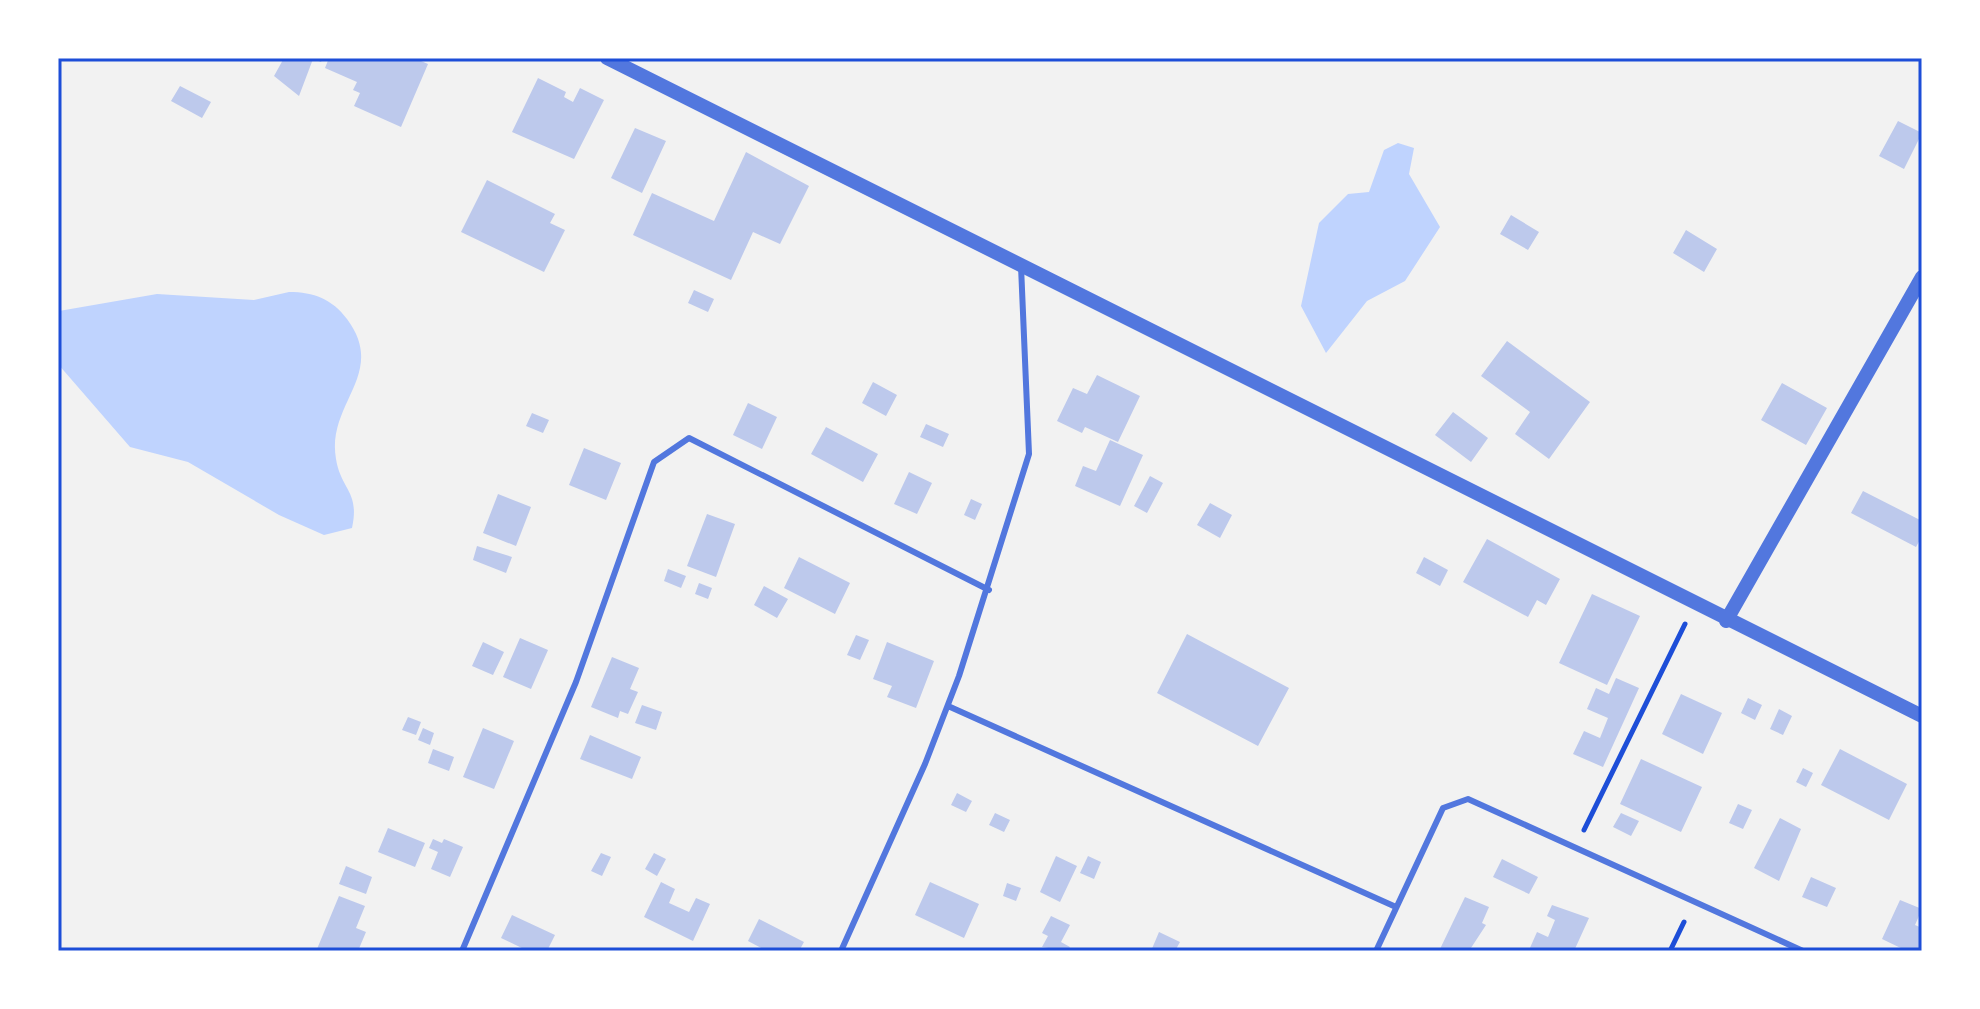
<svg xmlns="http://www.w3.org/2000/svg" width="1980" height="1009" font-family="'Space Grotesk',sans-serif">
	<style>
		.water { fill: #bfd3fe }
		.building { fill: #bdc9ec }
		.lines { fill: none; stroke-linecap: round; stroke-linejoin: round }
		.path { stroke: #1d4ed8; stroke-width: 5 }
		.service { stroke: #5277de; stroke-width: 6 }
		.tertiary { stroke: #5277de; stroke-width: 14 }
		.neatline { fill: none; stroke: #1d4ed8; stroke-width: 3 }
	</style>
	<rect width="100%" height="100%" fill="#f2f2f2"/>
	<!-- water -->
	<path class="water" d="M 1398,143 L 1414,148 L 1409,174 L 1440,227 L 1405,281 L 1367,301 L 1326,353 L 1301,306 L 1319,223 L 1348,194 L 1369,192 L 1384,150 Z
		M 289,292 C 314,292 332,299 347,319 C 388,374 326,403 336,459 C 341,490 360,491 352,528 L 324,535 L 279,515 L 188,462 L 130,447 L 58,364 L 59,311 L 157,294 L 254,300 Z"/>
	<!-- building -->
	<path class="building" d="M 284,58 L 323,58 L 321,62 L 313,59 L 299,96 L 274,76 Z
		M 329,58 L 414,58 L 428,64 L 401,127 L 354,106 L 360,93 L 353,90 L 357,82 L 325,68 Z
		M 538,78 L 566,92 L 564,97 L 573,102 L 580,88 L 604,100 L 574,159 L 512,132 Z
		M 180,86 L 211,102 L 202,118 L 171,101 Z
		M 1898,121 L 1922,133 L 1904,169 L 1879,156 Z
		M 635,128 L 666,141 L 642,193 L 611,178 Z
		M 746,152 L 809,186 L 780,244 L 753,232 L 731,280 L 633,235 L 652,193 L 714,221 Z
		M 487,180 L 555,214 L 550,223 L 565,230 L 544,272 L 461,232 Z
		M 1511,215 L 1539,232 L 1528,250 L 1500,234 Z
		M 1686,230 L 1717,249 L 1704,272 L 1673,253 Z
		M 694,290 L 714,299 L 708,312 L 688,303 Z
		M 1507,341 L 1590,402 L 1549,459 L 1515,434 L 1530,412 L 1481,376 Z
		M 1097,375 L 1140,396 L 1118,442 L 1085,427 L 1082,433 L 1057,421 L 1073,388 L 1087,394 Z
		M 873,382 L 897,395 L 886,416 L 862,403 Z
		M 1782,383 L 1827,408 L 1806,445 L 1761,420 Z
		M 748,403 L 777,417 L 762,449 L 733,435 Z
		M 1453,412 L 1488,438 L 1471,462 L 1435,435 Z
		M 532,413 L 549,420 L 543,433 L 526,426 Z
		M 926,424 L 949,434 L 943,447 L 920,437 Z
		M 826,427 L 878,454 L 863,482 L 811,454 Z
		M 1110,440 L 1143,455 L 1120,506 L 1075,486 L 1083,466 L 1096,471 Z
		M 584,448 L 621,463 L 606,500 L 569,485 Z
		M 909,472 L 932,483 L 917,514 L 894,504 Z
		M 1150,476 L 1163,483 L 1147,513 L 1134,506 Z
		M 1863,491 L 1922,521 L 1922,536 L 1916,547 L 1851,513 Z
		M 498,494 L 531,507 L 516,546 L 483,533 Z
		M 971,499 L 982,504 L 975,520 L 964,515 Z
		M 1210,503 L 1232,515 L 1220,538 L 1197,525 Z
		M 707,514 L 735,524 L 716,577 L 687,566 Z
		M 1487,539 L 1560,579 L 1546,605 L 1537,600 L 1528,617 L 1463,582 Z
		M 477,546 L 512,557 L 506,573 L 473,560 Z
		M 799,557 L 850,583 L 835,614 L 784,588 Z
		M 1424,557 L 1448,570 L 1440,586 L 1416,573 Z
		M 668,569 L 686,576 L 681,588 L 664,581 Z
		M 699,583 L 712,588 L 708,599 L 695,594 Z
		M 764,586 L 788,599 L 777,618 L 754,605 Z
		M 1592,594 L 1640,616 L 1607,685 L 1559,663 Z
		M 1187,634 L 1289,688 L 1258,746 L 1157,693 Z
		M 856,635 L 869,640 L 860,660 L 847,655 Z
		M 520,638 L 548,650 L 531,689 L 503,677 Z
		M 483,642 L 504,652 L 493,675 L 472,666 Z
		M 887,642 L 934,661 L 916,708 L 887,697 L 892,686 L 873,679 Z
		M 612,657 L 639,668 L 630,689 L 638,692 L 628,714 L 620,711 L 618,718 L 591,707 Z
		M 1616,678 L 1639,688 L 1603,767 L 1573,754 L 1584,731 L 1600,738 L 1608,718 L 1587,709 L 1596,688 L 1609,694 Z
		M 1681,694 L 1722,713 L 1703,754 L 1662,734 Z
		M 1748,698 L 1762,705 L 1755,720 L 1741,713 Z
		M 642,705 L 662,712 L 656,730 L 635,723 Z
		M 1779,709 L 1792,716 L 1783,735 L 1770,729 Z
		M 408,717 L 421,722 L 416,735 L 402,730 Z
		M 423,728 L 434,733 L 430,745 L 418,740 Z
		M 483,728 L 514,741 L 494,789 L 463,777 Z
		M 590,735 L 641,757 L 632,779 L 580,759 Z
		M 433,749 L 454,757 L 449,771 L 428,763 Z
		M 1840,749 L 1907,784 L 1889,820 L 1821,785 Z
		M 1641,759 L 1702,787 L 1681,832 L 1620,804 Z
		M 1803,768 L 1813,773 L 1806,787 L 1796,782 Z
		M 957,793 L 972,801 L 966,812 L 951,805 Z
		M 1738,804 L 1752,810 L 1743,829 L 1729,823 Z
		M 995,813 L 1010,820 L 1004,832 L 989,825 Z
		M 1621,813 L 1639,821 L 1631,836 L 1613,827 Z
		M 1780,818 L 1801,829 L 1779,881 L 1754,868 Z
		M 388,828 L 425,843 L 415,867 L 378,852 Z
		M 433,839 L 442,843 L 444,839 L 463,847 L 450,877 L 431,869 L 438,852 L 429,848 Z
		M 601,853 L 611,857 L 602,876 L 591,871 Z
		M 654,853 L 666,859 L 657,876 L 645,869 Z
		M 1056,856 L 1077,866 L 1060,902 L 1040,892 Z
		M 1088,856 L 1101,862 L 1094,879 L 1080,873 Z
		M 1502,859 L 1538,877 L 1529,894 L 1493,877 Z
		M 346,866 L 372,877 L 366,894 L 339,884 Z
		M 1811,877 L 1836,888 L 1827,907 L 1802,897 Z
		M 661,882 L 675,889 L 669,903 L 689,912 L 696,898 L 710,904 L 693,941 L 644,917 Z
		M 930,882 L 979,904 L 964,938 L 915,915 Z
		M 1007,883 L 1021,888 L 1016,901 L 1003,896 Z
		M 339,896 L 365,906 L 356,928 L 366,932 L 358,951 L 317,949 Z
		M 1465,897 L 1489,907 L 1482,923 L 1486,925 L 1469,951 L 1445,951 L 1440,949 Z
		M 1900,900 L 1922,909 L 1915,925 L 1922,928 L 1922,951 L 1907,951 L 1882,939 Z
		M 1552,905 L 1589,918 L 1574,951 L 1529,950 L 1537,932 L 1548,937 L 1555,920 L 1547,916 Z
		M 512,915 L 555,935 L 547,951 L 528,951 L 501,938 Z
		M 1051,916 L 1070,925 L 1061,942 L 1070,947 L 1068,951 L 1042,947 L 1048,936 L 1042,933 Z
		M 759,919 L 804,942 L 799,951 L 767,951 L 748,941 Z
		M 1159,932 L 1180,942 L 1175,951 L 1151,951 Z"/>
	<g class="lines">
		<!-- path -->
		<path class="path" d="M 1584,830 L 1685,624
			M 1670,951 L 1684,922"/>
		<!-- service -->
		<path class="service" d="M 948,706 L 1396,907
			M 462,951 L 576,682 L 654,462 L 689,438 L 989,590
			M 841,951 L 925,764 L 959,676 L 1029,454 L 1021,266
			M 1376,951 L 1443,808 L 1468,799 L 1803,951"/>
		<!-- tertiary -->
		<path class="tertiary" d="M 607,58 L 1922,716
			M 1726,621 L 1922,277"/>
	</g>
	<!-- border -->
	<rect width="1980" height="1009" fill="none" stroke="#ffffff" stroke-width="120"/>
	<rect x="60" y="60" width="1860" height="889" class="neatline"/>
</svg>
